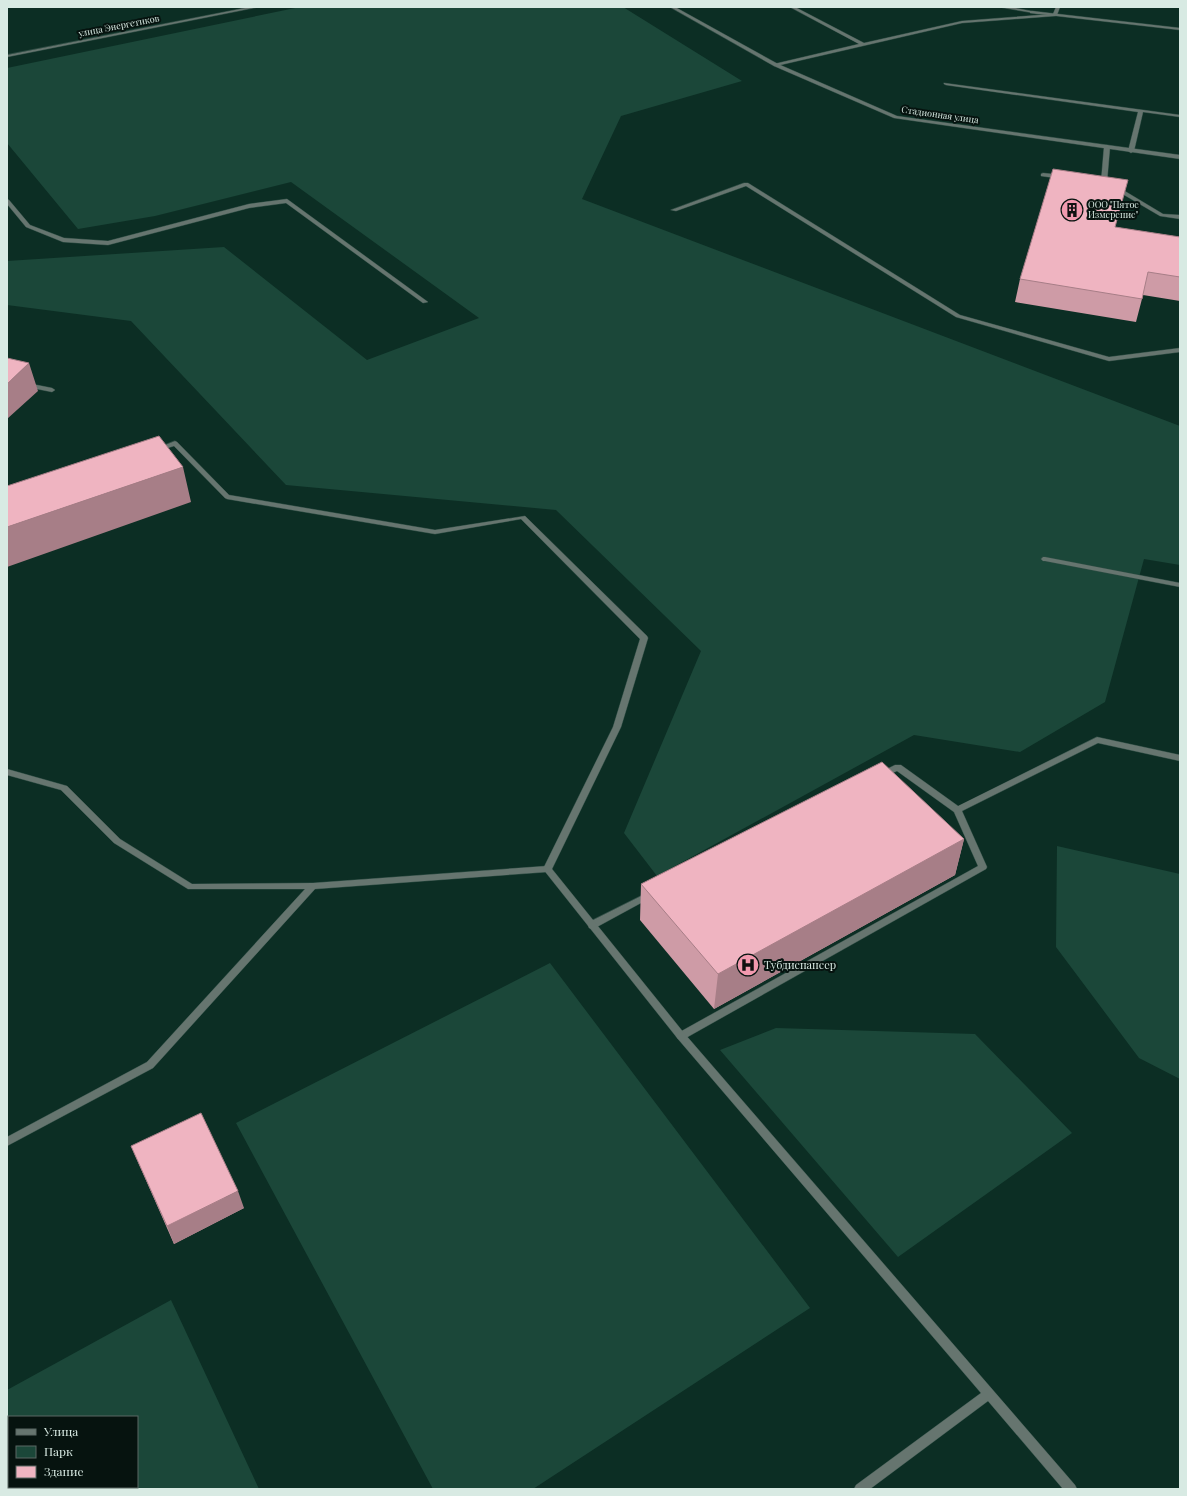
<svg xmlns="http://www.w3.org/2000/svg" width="1187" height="1496" font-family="'Playfair Display',serif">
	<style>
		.green { fill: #1b4739; fill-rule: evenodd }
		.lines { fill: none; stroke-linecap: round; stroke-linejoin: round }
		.lane-casing { stroke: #2d4c43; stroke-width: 1 }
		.street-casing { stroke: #2d4c43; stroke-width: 1 }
		.lane { fill: #66756f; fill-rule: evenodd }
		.street { fill: #66756f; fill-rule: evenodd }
		.wall { fill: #ce9ba6 }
		.shaded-wall { fill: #a77e87 }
		.building { fill: #efb4c1; stroke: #a77e87 }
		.labels { text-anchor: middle; stroke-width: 4; stroke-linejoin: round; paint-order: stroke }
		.far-street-label { font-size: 9px; fill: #d8eae3; stroke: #06130f }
		.far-poi-label { font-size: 9px; fill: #d8eae3; stroke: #06130f; text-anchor: start }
		.poi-label { font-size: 11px; fill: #d8eae3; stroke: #06130f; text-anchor: start }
	</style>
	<rect width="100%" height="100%" fill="#0c2e24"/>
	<!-- green -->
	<path class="green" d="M 300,7 L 623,7 L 742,81 L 621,116 L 582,199 L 1180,426 L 1180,565 L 1144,559 L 1105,702 L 1020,752 L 914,735 L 657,876 L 624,833 L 701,651 L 556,510 L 286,485 L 131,321 L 7,305 L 7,261 L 224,247 L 367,360 L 479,318 L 291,182 L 155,216 L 78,229 L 7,143 L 7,68 Z
		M 1057,846 L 1180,874 L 1180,1079 L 1139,1058 L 1056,947 Z
		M 550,963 L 810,1308 L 533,1489 L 433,1489 L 236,1123 Z
		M 776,1028 L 975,1034 L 1072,1133 L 898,1257 L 720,1050 Z
		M 171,1300 L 259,1489 L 7,1489 L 7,1390 ZM 9,1417 L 137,1417 L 137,1487 L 9,1487 Z"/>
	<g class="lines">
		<!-- lane casing -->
		<g class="lane-casing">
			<path id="lane" d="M 790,7 L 795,7 L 864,43 L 962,21 L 1053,14 L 1056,7 L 1060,7 L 1057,15 L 1055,16 L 962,23 L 776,66 L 774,66 L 774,64 L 859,44 Z
				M 999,7 L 1010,7 L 1042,13 L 1040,14 Z
				M 944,83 L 1180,115 L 1180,117 L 1143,112 L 1134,151 L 1131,153 L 1128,151 L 1138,112 L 946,85 L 944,84 Z
				M 1107,145 L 1110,147 L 1107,182 L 1104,184 L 1101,182 L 1104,147 Z
				M 1043,173 L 1062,175 L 1065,177 L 1062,179 L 1041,176 L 1041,174 Z
				M 744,183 L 748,183 L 960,315 L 1109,357 L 1180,348 L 1180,352 L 1109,361 L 956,317 L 746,186 L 676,211 L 671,210 Z
				M 1114,187 L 1118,187 L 1163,214 L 1180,215 L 1180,219 L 1160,216 L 1114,189 Z
				M 7,199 L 9,200 L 30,225 L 64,238 L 108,241 L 249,204 L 287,199 L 428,302 L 423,303 L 286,203 L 249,208 L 108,245 L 63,242 L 26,227 L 7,204 Z
				M 7,379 L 52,388 L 55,390 L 52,392 L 7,383 Z
				M 1043,557 L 1045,557 L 1180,583 L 1180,587 L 1045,561 L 1043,561 L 1041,559 Z
				M 1097,737 L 1180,755 L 1180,761 L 1098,743 L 962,811 L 987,867 L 986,869 L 684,1039 L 681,1040 L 678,1039 L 676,1036 L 678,1033 L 978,866 L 954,812 L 897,771 L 882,778 L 879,777 L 878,775 L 879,773 L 895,765 L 901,765 L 958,806 Z
				M 7,769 L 67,786 L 120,839 L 192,884 L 313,883 L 547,866 L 550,867 L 551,869 L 550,871 L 547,872 L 315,889 L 153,1068 L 7,1146 L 7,1137 L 147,1062 L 305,889 L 188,889 L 114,843 L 61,790 L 7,775 Z
				M 649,892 L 652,893 L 653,895 L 652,897 L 595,928 L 592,929 L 589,928 L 588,925 L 589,922 Z"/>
		</g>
		<!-- street casing -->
		<g class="street-casing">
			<path id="street" d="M 250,7 L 259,7 L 7,57 L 7,55 Z
				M 670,7 L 675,7 L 778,64 L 897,116 L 1180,155 L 1180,159 L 894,118 L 774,66 Z
				M 1032,11 L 1180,28 L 1180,30 L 1030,13 L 1030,12 Z
				M 175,441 L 177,442 L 229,495 L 435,530 L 525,516 L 647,636 L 648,638 L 621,727 L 552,869 L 684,1033 L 1075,1485 L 1077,1489 L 1063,1489 L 988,1401 L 870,1489 L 854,1489 L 856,1485 L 981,1393 L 678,1039 L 543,869 L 613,727 L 640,639 L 521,519 L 435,534 L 227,499 L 225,498 L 174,446 L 158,451 L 155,449 Z"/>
		</g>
		<!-- lane -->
		<use href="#lane" class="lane"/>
		<!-- street -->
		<use href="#street" class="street"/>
	</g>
	<!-- wall -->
	<path class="wall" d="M 1115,227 L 1180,237 L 1180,301 L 1143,295 L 1136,322 L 1015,302 L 1020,279 Z
		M 964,839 L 955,875 L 714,1009 L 640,920 L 641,884 Z
		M 131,1146 L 244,1208 L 174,1244 Z"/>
	<!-- shaded-wall -->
	<path class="shaded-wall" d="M 29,363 L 38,391 L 7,419 L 7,384 Z
		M 183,467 L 191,502 L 7,567 L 7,527 Z
		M 964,839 L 955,875 L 714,1009 L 718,974 Z
		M 238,1191 L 244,1208 L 174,1244 L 167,1226 Z"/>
	<!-- building -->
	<path class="building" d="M 1053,169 L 1128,180 L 1115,227 L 1180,237 L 1180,277 L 1148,272 L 1142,299 L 1020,279 Z
		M 7,358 L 29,363 L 7,384 Z
		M 159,436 L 183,467 L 7,527 L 7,486 Z
		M 882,762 L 964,839 L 718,974 L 641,884 Z
		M 201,1113 L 238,1191 L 167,1226 L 131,1146 Z"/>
	<!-- icons -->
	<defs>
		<g id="building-disc" transform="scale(1.15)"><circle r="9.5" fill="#f29aaf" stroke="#06130f"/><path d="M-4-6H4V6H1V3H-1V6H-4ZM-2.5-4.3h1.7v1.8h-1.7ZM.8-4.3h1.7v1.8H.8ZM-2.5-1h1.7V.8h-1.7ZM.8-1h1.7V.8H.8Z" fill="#111"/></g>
		<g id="hospital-disc" transform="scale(1.15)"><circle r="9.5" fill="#f29aaf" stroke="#06130f"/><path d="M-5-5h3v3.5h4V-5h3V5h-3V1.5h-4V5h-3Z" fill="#111"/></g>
	</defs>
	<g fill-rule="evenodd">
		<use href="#building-disc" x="1072" y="210"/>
		<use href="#hospital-disc" x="748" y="965"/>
	</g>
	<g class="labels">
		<!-- far-street labels -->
		<g class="far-street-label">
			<text transform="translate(119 26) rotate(-11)" y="3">улица Энергетиков</text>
			<text transform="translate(940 115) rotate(8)" y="3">Стадионная улица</text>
		</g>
		<!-- far-poi labels -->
		<g class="far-poi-label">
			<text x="1088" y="208">ООО "Пятое<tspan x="1088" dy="10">Измерение"</tspan></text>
		</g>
		<!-- poi labels -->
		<g class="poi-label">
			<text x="764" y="969">Тубдиспансер</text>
		</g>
	</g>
	<!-- border -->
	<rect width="1187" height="1496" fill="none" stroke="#d8eae3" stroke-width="16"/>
	<!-- legend -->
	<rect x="8" y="1416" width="130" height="72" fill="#06130f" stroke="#5a6964"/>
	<rect x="16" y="1429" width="20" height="6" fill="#66756f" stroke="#5a6964"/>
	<text x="44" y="1436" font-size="12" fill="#d8eae3">Улица</text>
	<rect x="16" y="1446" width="20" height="12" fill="#1b4739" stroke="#5a6964"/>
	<text x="44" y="1456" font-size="12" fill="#d8eae3">Парк</text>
	<rect x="16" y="1466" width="20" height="12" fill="#efb4c1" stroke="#5a6964"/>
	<text x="44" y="1476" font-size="12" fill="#d8eae3">Здание</text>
</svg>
